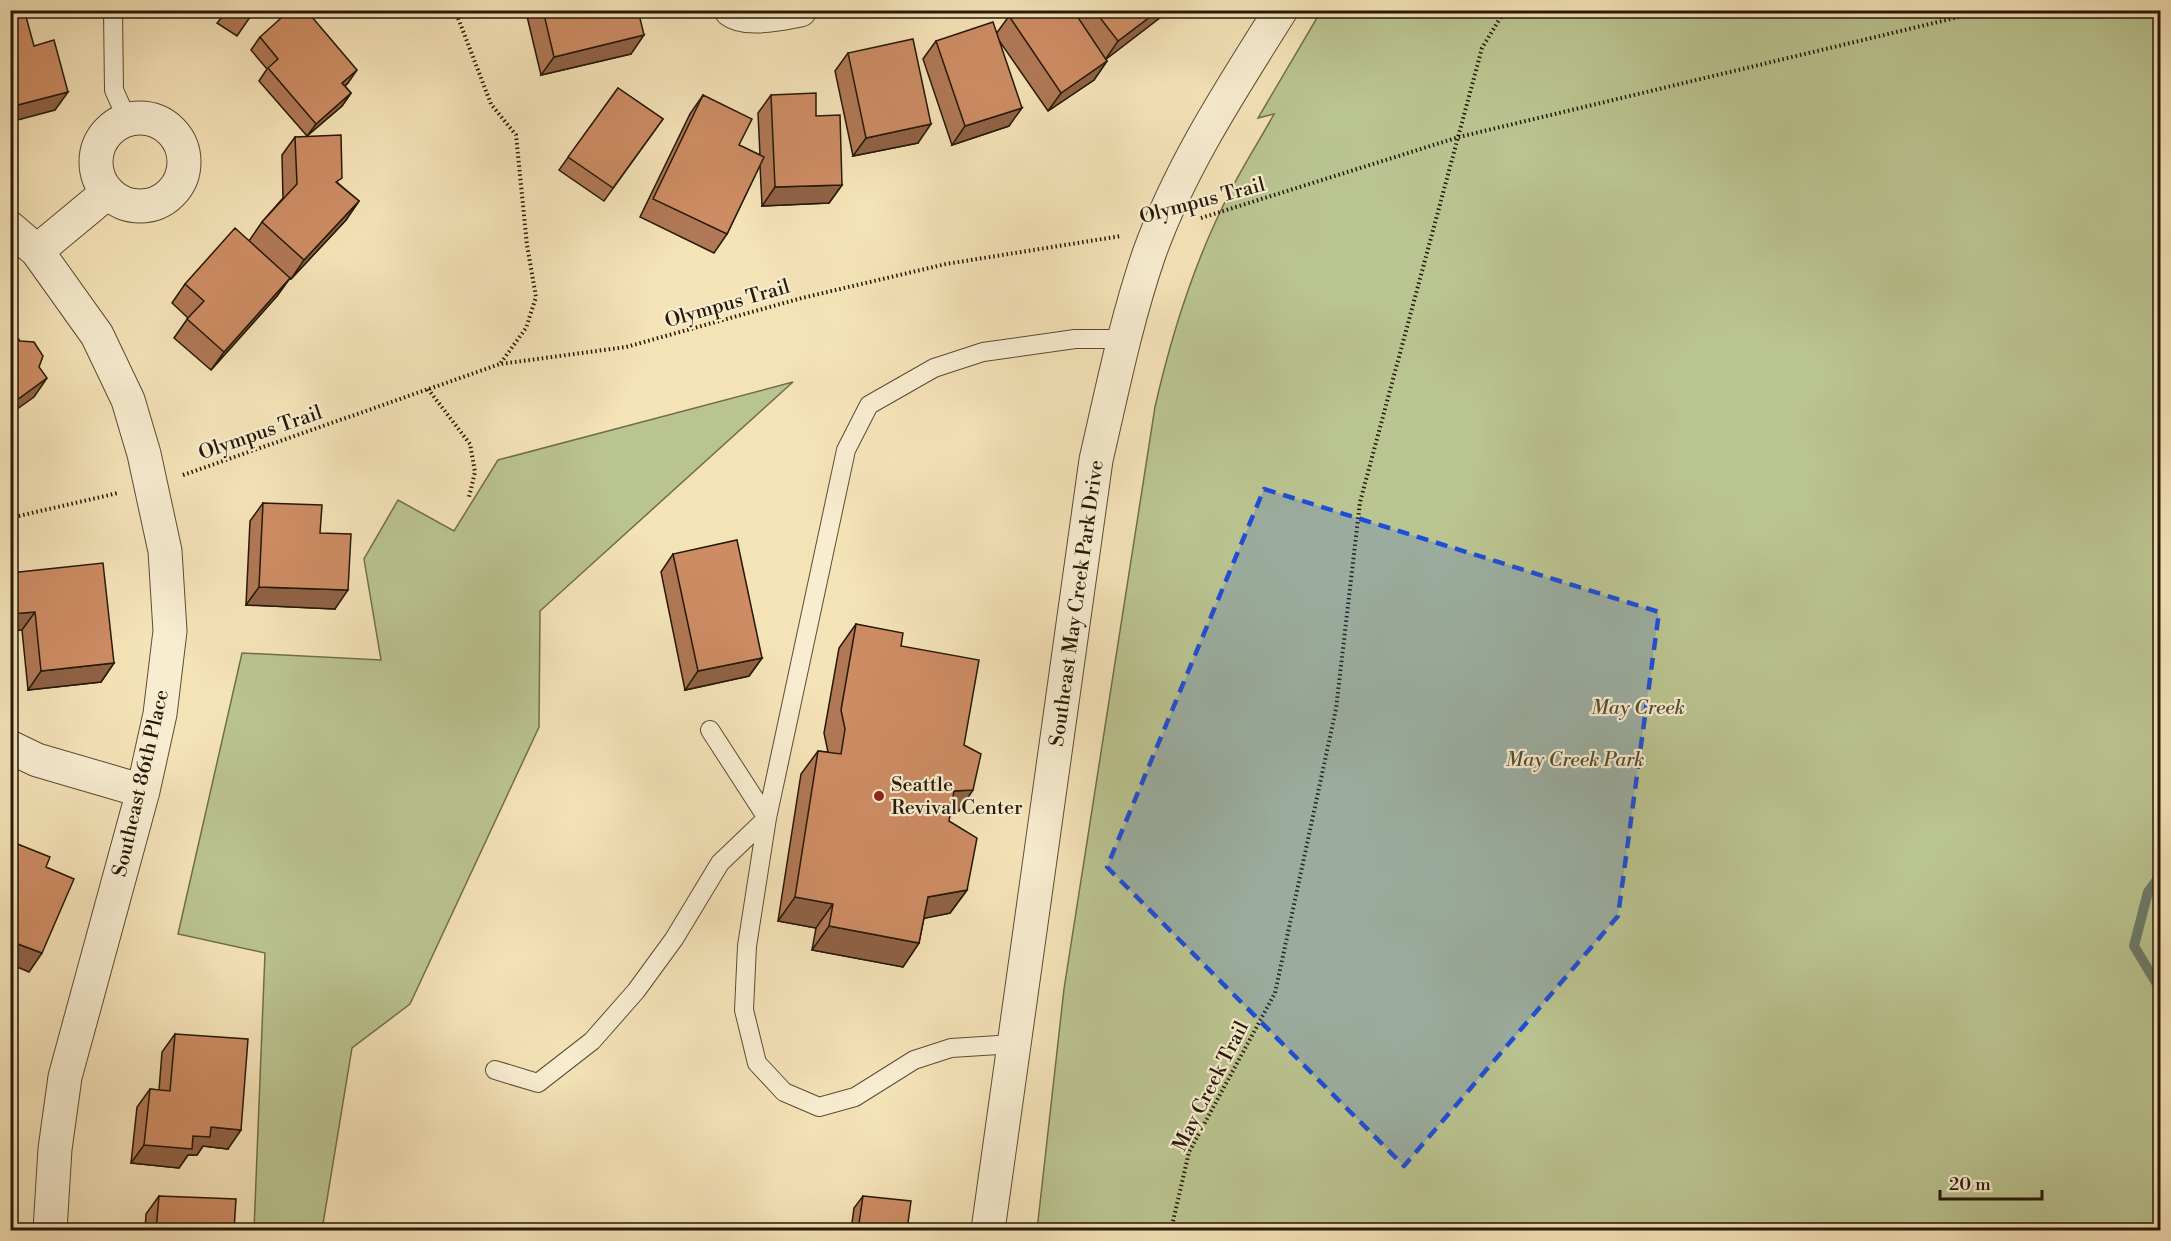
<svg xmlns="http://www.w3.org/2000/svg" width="2171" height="1241" font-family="'Libre Bodoni',serif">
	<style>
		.green { fill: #bac490; stroke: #706e4c; stroke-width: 1.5 }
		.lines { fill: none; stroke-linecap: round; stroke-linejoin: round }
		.stream { stroke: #6d7c69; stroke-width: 10 }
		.service-casing { stroke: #5a4c33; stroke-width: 20 }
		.minor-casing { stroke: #5a4c33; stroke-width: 35 }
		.tertiary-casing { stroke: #5a4c33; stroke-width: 35 }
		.path { stroke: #261907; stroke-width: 4; stroke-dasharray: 1.5 3; stroke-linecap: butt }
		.service { stroke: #f8edd1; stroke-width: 18 }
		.minor { stroke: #f8edd1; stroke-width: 33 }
		.tertiary { stroke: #f8edd1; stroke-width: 33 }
		.wall { fill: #b07856; stroke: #261907; stroke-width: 1.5 }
		.shaded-wall { fill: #906246; stroke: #261907; stroke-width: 1.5 }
		.building { fill: #cd8c64; stroke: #261907; stroke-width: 1.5 }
		.marked { fill: #1d4ed8; fill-opacity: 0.2; stroke: #1d4ed8; stroke-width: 4.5; stroke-dasharray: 12 8; stroke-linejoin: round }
		.poi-dot { fill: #8f2418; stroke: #f8edd1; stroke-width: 2 }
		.labels { text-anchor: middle; stroke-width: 4.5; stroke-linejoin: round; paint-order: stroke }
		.street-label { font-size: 20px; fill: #261907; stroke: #f8edd1 }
		.park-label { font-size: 20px; font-style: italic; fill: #524c30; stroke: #f8edd1 }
		.poi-label { font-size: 20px; fill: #261907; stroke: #f8edd1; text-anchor: start }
	</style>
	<rect width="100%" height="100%" fill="#f5e3b8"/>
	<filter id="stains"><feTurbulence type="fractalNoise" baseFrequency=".00333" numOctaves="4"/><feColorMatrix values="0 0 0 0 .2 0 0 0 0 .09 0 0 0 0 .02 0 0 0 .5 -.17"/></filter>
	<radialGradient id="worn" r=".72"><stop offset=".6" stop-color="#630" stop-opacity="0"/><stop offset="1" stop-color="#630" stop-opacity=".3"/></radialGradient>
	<!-- green -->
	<path class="green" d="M 1321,11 L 2160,11 L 2160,1230 L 1037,1230 L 1064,989 L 1155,407 C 1172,332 1195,259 1231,190 C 1244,164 1260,140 1274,114 L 1258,118 Z
		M 793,382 L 540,611 L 539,727 L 410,1004 L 352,1048 L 322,1230 L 254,1230 L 265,953 L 178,934 L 242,653 L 381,660 L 364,559 L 398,500 L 454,531 L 498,460 Z"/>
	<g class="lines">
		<!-- stream -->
		<path class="stream" d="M 2160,876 L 2148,892 L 2134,946 L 2160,989"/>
		<!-- service casing -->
		<g class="service-casing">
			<path id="service" d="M 113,10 L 114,90 L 127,119
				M 710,730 L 767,818 L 747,946 L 744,1010 L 757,1063 L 784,1092 L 819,1107 L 855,1097 L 914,1060 L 951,1048 L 1014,1044
				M 495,1070 L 538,1083 L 592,1041 L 636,991 L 674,939 L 720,863 L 767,818 L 846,450 L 869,405 L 934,368 L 983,352 L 1075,339 L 1123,339"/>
		</g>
		<!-- minor casing -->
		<g class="minor-casing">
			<path id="minor" d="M 731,10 C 746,22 783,13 800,10
				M96 162a44 44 0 1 1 88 0a44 44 0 1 1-88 0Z
				M 10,228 L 37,251 L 97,335 L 128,400 L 144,454 L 165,551 L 170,631 L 160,714 L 143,791 L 65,1077 L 55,1149 L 50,1230
				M 37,251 L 108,192
				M 10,747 L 37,760 L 143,791"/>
		</g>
		<!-- tertiary casing -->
		<g class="tertiary-casing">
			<g id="tertiary">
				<path id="s1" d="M 988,1230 L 1096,460 C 1112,391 1126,321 1149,254 C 1180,167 1232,88 1281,10"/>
			</g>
		</g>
		<!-- path -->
		<path class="path" d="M 455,10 L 491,104 L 516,135 L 527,245 L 536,297 L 526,328 L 500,364
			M 1201,218 L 1459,137 L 1988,10
			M 428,389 L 470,444 L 475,472 L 469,497
			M 183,475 L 500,364 L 626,347 L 802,298 L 946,264 L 1121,236
			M 10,518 L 118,493
			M 1171,1230 L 1189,1152 L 1275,993 L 1336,709 L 1360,502 L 1482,48 L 1505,10"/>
		<!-- service -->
		<use href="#service" class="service"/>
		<!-- minor -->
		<use href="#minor" class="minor"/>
		<!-- tertiary -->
		<use href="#tertiary" class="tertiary"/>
	</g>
	<!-- wall -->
	<path class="wall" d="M 181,10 L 188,10 L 186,14 Z
		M 212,10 L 255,10 L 237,36 L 217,23 L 222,17 Z
		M 527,10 L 638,10 L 631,54 L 541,75 L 526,12 Z
		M 1017,10 L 1170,10 L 1106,59 L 1107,61 L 1094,80 L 1048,111 L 998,39 L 1009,126 L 952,145 L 923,59 L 936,41 L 996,34 L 1009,16 Z
		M 260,37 L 348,83 L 345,86 L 351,93 L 342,106 L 307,136 L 259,81 L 267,69 L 251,50 Z
		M 848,53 L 918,143 L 853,156 L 835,71 Z
		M 618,88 L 663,119 L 604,201 L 559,170 Z
		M 703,95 L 739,145 L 760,155 L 758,113 L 771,95 L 816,116 L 842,185 L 829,203 L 762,206 L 760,165 L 727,234 L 714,253 L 640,217 L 690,114 Z
		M 295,137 L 339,184 L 359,201 L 346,220 L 291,279 L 290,278 L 277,296 L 211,370 L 174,338 L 188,318 L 172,303 L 185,284 L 249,241 L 262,222 L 283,198 L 282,155 Z
		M 263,503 L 320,533 L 335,609 L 246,605 L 250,521 Z
		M 673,554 L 762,658 L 749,676 L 685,690 L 661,572 Z
		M 10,573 L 114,663 L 101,682 L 28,690 L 22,630 Z
		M 856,624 L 901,646 L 964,745 L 957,814 L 950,814 L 949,821 L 967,890 L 950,913 L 924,918 L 919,943 L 903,967 L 812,950 L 816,928 L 778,921 L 801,774 L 818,751 L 828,752 L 824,733 L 839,648 Z
		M 175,1034 L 228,1149 L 203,1146 L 197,1155 L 188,1155 L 179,1168 L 131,1163 L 137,1107 L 150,1089 L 159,1090 L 162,1052 Z
		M 159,1196 L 234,1230 L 145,1230 L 146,1214 Z
		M 863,1196 L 907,1230 L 851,1230 L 854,1208 Z"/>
	<!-- shaded-wall -->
	<path class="shaded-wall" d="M 1159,10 L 1170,10 L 1105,60 L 1118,41 Z
		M 644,35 L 631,54 L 541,75 L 554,57 Z
		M 1107,61 L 1094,80 L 1048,111 L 1061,93 Z
		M 357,70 L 348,83 L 334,96 L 342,83 Z
		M 68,92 L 55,110 L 10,122 L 10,107 Z
		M 351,93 L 342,106 L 307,136 L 316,124 Z
		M 1022,108 L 1009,126 L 952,145 L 965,126 Z
		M 931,124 L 918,143 L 853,156 L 866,138 Z
		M 842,185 L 829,203 L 762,206 L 775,187 Z
		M 359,201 L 346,220 L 291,279 L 304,260 Z
		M 290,278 L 277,296 L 211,370 L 224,352 Z
		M 47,378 L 34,397 L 10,414 L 10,405 Z
		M 259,587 L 348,590 L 335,609 L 246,605 Z
		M 35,612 L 22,630 L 10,631 L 10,614 Z
		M 762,658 L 749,676 L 685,690 L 698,671 Z
		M 114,663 L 101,682 L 28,690 L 41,671 Z
		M 973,790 L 957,814 L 937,814 L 954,791 Z
		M 967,890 L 950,913 L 912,921 L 928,897 Z
		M 795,897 L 833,904 L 816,928 L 778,921 Z
		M 829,926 L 919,943 L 903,967 L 812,950 Z
		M 10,941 L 42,953 L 29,972 L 10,964 Z
		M 211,1127 L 241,1130 L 228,1149 L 203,1146 L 197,1155 L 188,1155 L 179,1168 L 131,1163 L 144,1145 L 193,1136 Z"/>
	<!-- building -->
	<path class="building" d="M 239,10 L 255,10 L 250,18 Z
		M 290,10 L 306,10 L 357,70 L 342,83 L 351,93 L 316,124 L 268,68 L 278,59 L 260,37 Z
		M 543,10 L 638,10 L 644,35 L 554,57 Z
		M 1017,10 L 1073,10 L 1107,61 L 1061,93 L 1009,16 Z
		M 1094,10 L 1159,10 L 1118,41 Z
		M 25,13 L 34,46 L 54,40 L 68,92 L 10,107 L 10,17 Z
		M 993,22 L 1022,108 L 965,126 L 936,41 Z
		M 913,39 L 931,124 L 866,138 L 848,53 Z
		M 618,88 L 663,119 L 613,188 L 568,157 Z
		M 816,93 L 816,116 L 840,115 L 842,185 L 775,187 L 771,95 Z
		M 703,95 L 752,119 L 739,145 L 764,157 L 727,234 L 653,199 Z
		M 341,135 L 342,178 L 336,182 L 359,201 L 304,260 L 262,222 L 297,184 L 295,137 Z
		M 235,228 L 290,278 L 224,352 L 187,319 L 204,301 L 185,284 Z
		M 10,328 L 20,341 L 34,342 L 43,356 L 39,367 L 47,378 L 10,405 Z
		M 263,503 L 322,505 L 320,533 L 351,534 L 348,590 L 259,587 Z
		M 737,540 L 762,658 L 698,671 L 673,554 Z
		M 103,563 L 114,663 L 41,671 L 35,612 L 10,614 L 10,573 Z
		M 856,624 L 903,633 L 901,646 L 979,660 L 964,745 L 981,754 L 973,790 L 954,791 L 949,821 L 977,838 L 967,890 L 928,897 L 919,943 L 829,926 L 833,904 L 795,897 L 818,751 L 841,754 L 845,729 L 841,710 Z
		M 10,841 L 50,857 L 46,867 L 74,879 L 42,953 L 10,941 Z
		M 175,1034 L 248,1039 L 241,1130 L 211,1127 L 210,1137 L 193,1136 L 192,1149 L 144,1145 L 150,1089 L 170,1091 Z
		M 159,1196 L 236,1199 L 234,1230 L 156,1230 Z
		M 863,1196 L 911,1201 L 907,1230 L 858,1230 Z"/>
	<!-- marked area -->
	<path class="marked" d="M 1264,489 L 1659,612 L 1618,916 L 1404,1166 L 1107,867 Z"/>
	<!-- markers -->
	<circle class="poi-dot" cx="879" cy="796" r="6"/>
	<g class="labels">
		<!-- street labels -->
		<g class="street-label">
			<text transform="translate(1202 200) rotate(-15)" y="7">Olympus Trail</text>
			<text transform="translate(727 303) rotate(-16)" y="7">Olympus Trail</text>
			<text transform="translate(260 432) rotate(-19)" y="7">Olympus Trail</text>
			<text dy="7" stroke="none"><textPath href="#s1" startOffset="633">Southeast May Creek Park Drive</textPath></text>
			<text transform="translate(140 783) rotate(-77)" y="7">Southeast 86th Place</text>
			<text transform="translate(1210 1086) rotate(-63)" y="7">May Creek Trail</text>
		</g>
		<!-- park labels -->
		<g class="park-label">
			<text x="1638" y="714">May Creek</text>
			<text x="1575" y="766">May Creek Park</text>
		</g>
		<!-- poi labels -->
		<g class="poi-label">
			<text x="891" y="791">Seattle<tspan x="891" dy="23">Revival Center</tspan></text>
		</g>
	</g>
	<!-- margin -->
	<rect width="2171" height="1241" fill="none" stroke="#f5e3b8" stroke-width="36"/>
	<rect x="12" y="12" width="2147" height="1217" fill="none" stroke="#261907" stroke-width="3"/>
	<rect x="18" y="18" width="2135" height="1205" fill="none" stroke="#261907" stroke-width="1.5"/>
	<!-- scale -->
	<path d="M1940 1190v9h102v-9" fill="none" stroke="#261907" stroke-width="3"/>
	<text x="1949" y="1190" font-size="18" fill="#261907" stroke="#f8edd1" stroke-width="4.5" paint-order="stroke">20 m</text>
	<rect width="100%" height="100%" filter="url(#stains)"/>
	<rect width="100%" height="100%" fill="url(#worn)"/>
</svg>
